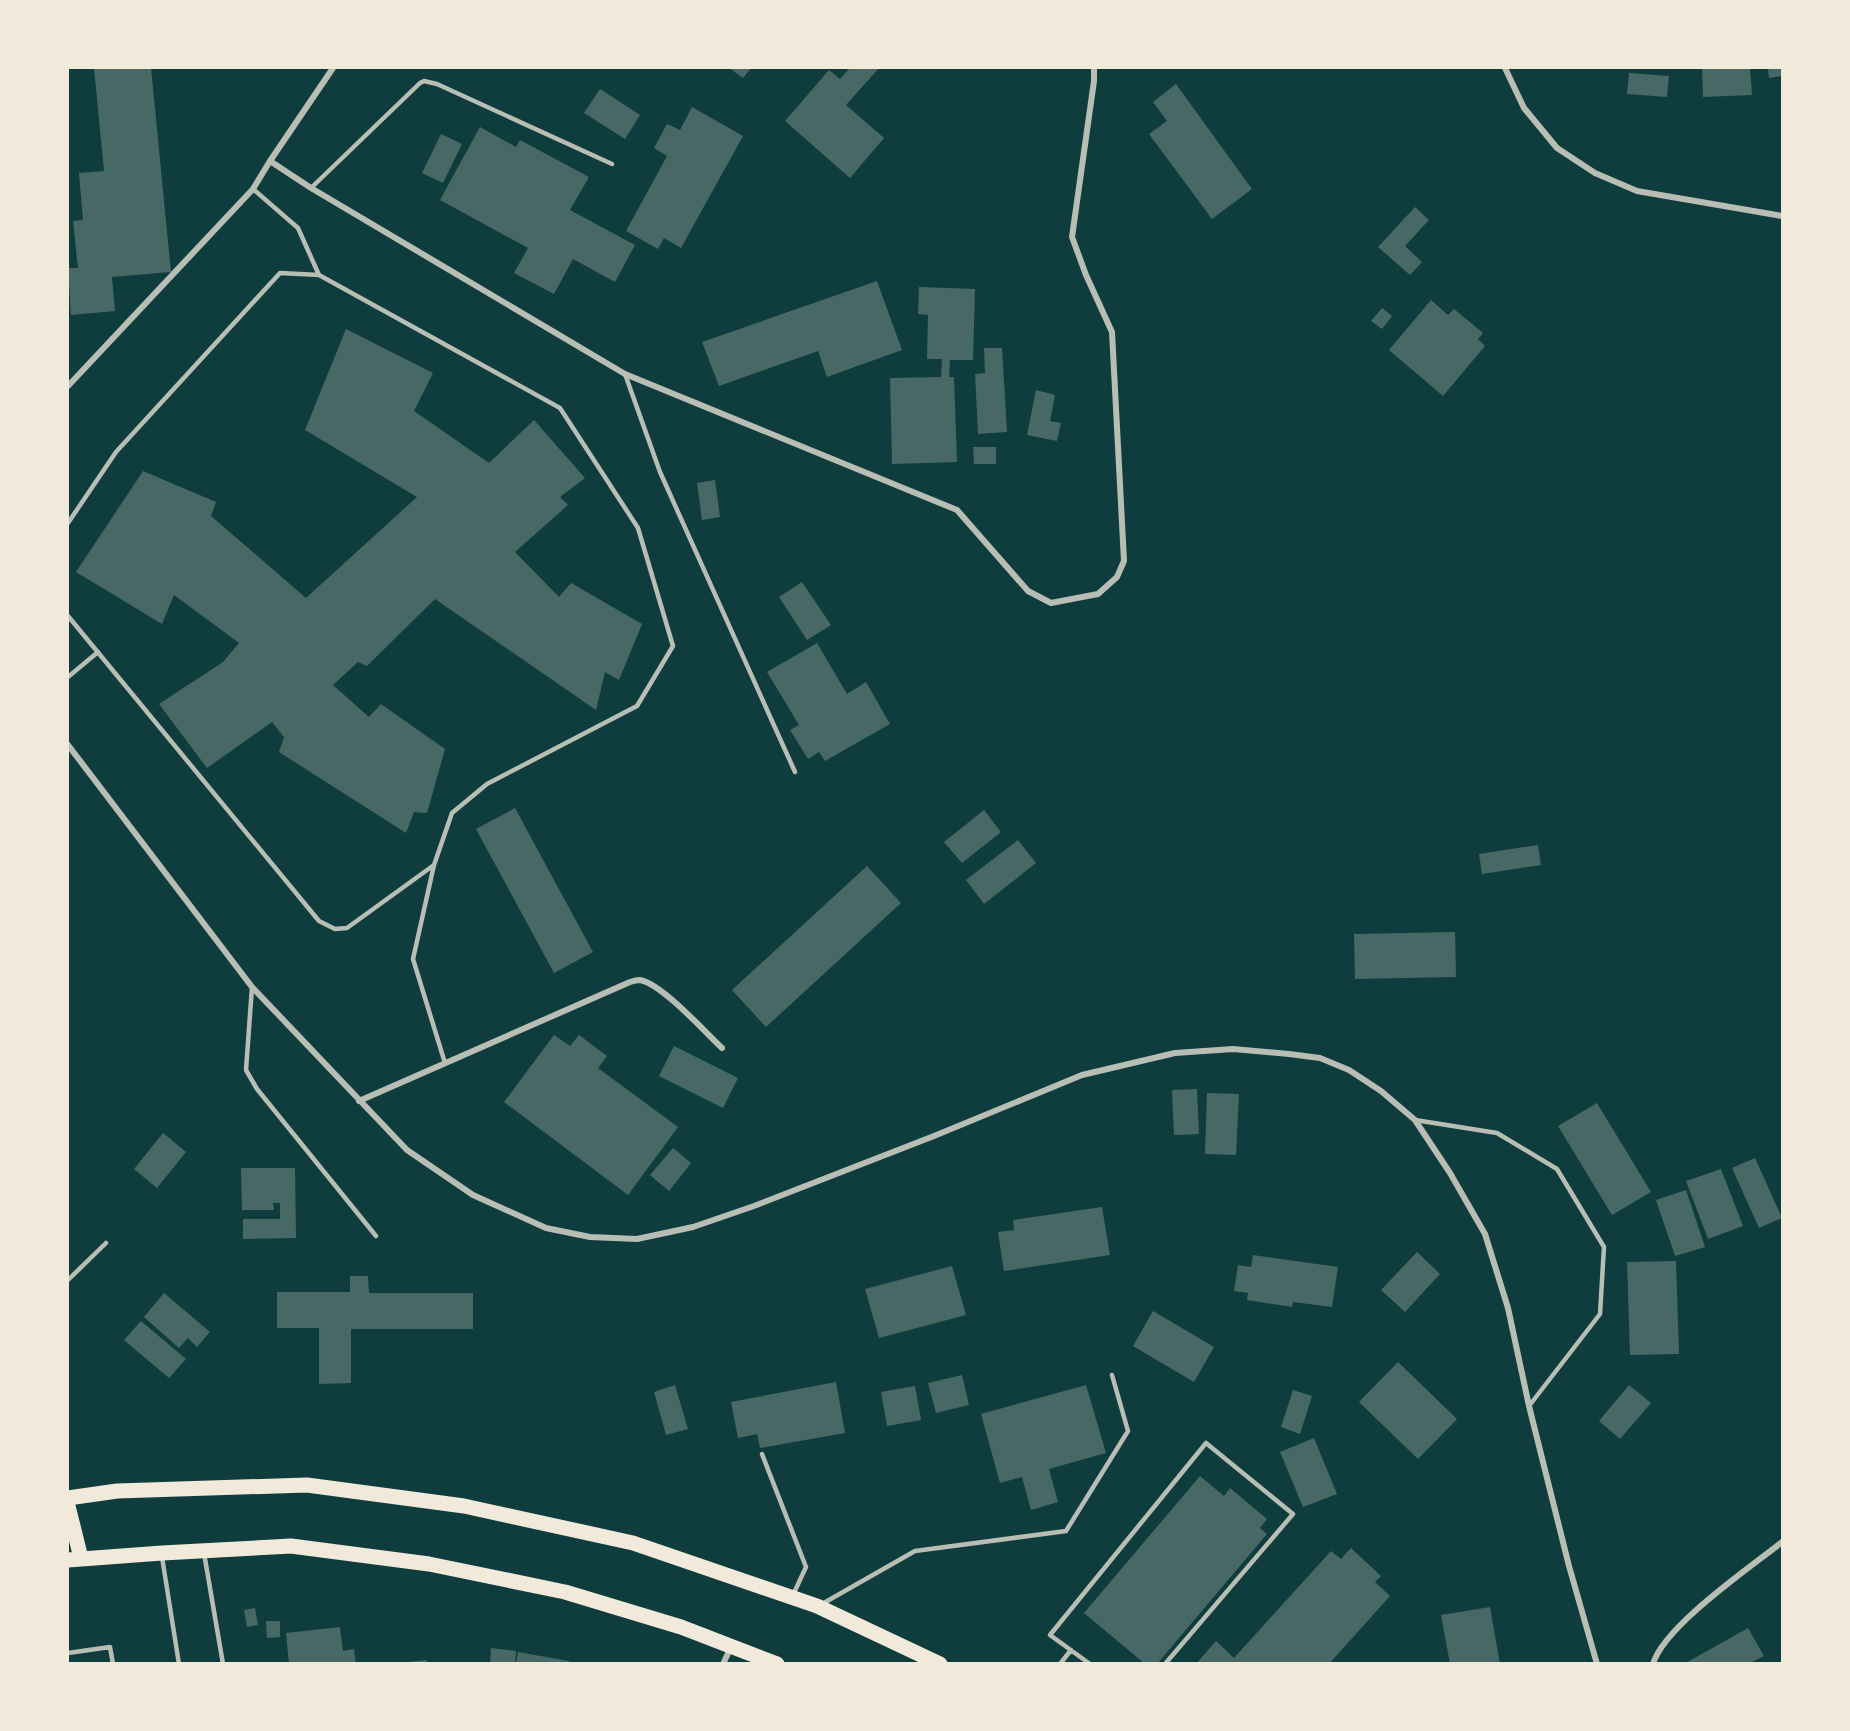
<svg xmlns="http://www.w3.org/2000/svg" width="1850" height="1731" font-family="Jost,sans-serif">
	<style>
		.building { fill: #486865 }
		.lines { fill: none; stroke-linecap: round; stroke-linejoin: round }
		.service { stroke: #b8beb3; stroke-width: 4.5 }
		.minor { stroke: #b8beb3; stroke-width: 6 }
		.primary { stroke: #f1e9da; stroke-width: 15 }
	</style>
	<rect width="100%" height="100%" fill="#0f3d3e"/>
	<!-- building -->
	<path class="building" d="M 94,68 L 151,68 L 171,272 L 112,277 L 115,311 L 71,315 L 68,268 L 78,268 L 73,221 L 83,220 L 79,173 L 104,171 Z
		M 729,68 L 751,68 L 743,78 Z
		M 847,68 L 879,68 L 846,105 L 884,138 L 850,178 L 785,121 L 829,70 L 840,79 L 849,69 Z
		M 1702,68 L 1750,68 L 1752,95 L 1703,97 Z
		M 1768,68 L 1782,68 L 1782,76 L 1769,78 Z
		M 1629,73 L 1669,76 L 1667,97 L 1627,94 Z
		M 1176,84 L 1252,189 L 1212,219 L 1149,134 L 1167,121 L 1153,102 Z
		M 600,89 L 640,115 L 625,139 L 584,113 Z
		M 692,107 L 743,136 L 681,248 L 664,238 L 658,249 L 626,231 L 667,156 L 654,148 L 667,124 L 680,130 Z
		M 480,127 L 516,147 L 520,140 L 589,177 L 570,210 L 635,245 L 615,282 L 573,259 L 554,294 L 514,273 L 528,248 L 440,200 Z
		M 441,134 L 462,144 L 443,183 L 422,173 Z
		M 1415,207 L 1429,220 L 1405,246 L 1422,262 L 1410,275 L 1378,247 Z
		M 877,281 L 902,350 L 827,377 L 818,351 L 719,386 L 702,342 Z
		M 919,287 L 975,289 L 973,360 L 950,360 L 949,377 L 954,377 L 957,462 L 892,464 L 890,378 L 941,377 L 942,359 L 927,359 L 928,315 L 918,314 Z
		M 1431,300 L 1448,315 L 1454,309 L 1483,333 L 1478,339 L 1485,346 L 1443,396 L 1389,350 Z
		M 1382,308 L 1392,316 L 1382,329 L 1371,321 Z
		M 346,329 L 433,373 L 414,411 L 489,463 L 534,420 L 585,478 L 560,497 L 568,505 L 515,552 L 559,597 L 571,583 L 642,624 L 619,680 L 605,672 L 596,710 L 435,599 L 367,666 L 358,662 L 333,685 L 369,717 L 381,704 L 445,749 L 427,813 L 414,812 L 406,833 L 279,752 L 284,737 L 272,722 L 207,768 L 159,704 L 223,662 L 239,643 L 174,595 L 162,624 L 76,572 L 143,471 L 216,502 L 211,516 L 306,598 L 417,497 L 305,430 Z
		M 984,348 L 1002,348 L 1007,432 L 978,434 L 975,374 L 985,373 Z
		M 1036,390 L 1055,395 L 1050,421 L 1061,423 L 1057,441 L 1027,435 Z
		M 973,447 L 996,447 L 996,464 L 974,464 Z
		M 715,480 L 720,517 L 702,520 L 697,483 Z
		M 802,582 L 831,625 L 807,640 L 779,597 Z
		M 817,643 L 847,694 L 866,682 L 890,724 L 825,761 L 819,752 L 808,759 L 790,730 L 799,725 L 767,672 Z
		M 515,808 L 593,952 L 554,973 L 476,829 Z
		M 984,810 L 1001,832 L 962,863 L 944,842 Z
		M 1018,840 L 1036,863 L 984,904 L 966,880 Z
		M 1538,845 L 1541,865 L 1482,874 L 1479,854 Z
		M 867,866 L 901,903 L 766,1027 L 732,990 Z
		M 1455,932 L 1456,977 L 1355,979 L 1354,934 Z
		M 554,1035 L 570,1046 L 579,1035 L 607,1056 L 598,1068 L 678,1127 L 628,1195 L 504,1102 Z
		M 674,1046 L 738,1078 L 723,1108 L 659,1076 Z
		M 1197,1089 L 1199,1134 L 1174,1135 L 1172,1090 Z
		M 1207,1093 L 1239,1094 L 1236,1155 L 1205,1154 Z
		M 1597,1103 L 1651,1192 L 1612,1215 L 1558,1126 Z
		M 163,1133 L 186,1152 L 157,1188 L 134,1169 Z
		M 673,1148 L 691,1163 L 669,1191 L 650,1175 Z
		M 1755,1158 L 1782,1218 L 1759,1228 L 1732,1168 Z
		M 241,1168 L 295,1168 L 296,1238 L 243,1239 L 243,1219 L 280,1219 L 280,1203 L 273,1203 L 274,1210 L 242,1210 Z
		M 1721,1169 L 1743,1226 L 1708,1239 L 1686,1181 Z
		M 1686,1190 L 1705,1247 L 1675,1256 L 1656,1200 Z
		M 1102,1207 L 1110,1255 L 1004,1271 L 998,1232 L 1014,1230 L 1013,1220 Z
		M 1417,1252 L 1440,1274 L 1405,1312 L 1381,1290 Z
		M 1253,1255 L 1338,1267 L 1332,1307 L 1293,1302 L 1292,1307 L 1247,1300 L 1248,1293 L 1234,1291 L 1238,1265 L 1251,1267 Z
		M 1676,1261 L 1679,1354 L 1630,1355 L 1627,1262 Z
		M 952,1266 L 966,1315 L 879,1338 L 865,1289 Z
		M 350,1276 L 368,1276 L 369,1293 L 473,1293 L 473,1329 L 351,1329 L 351,1383 L 319,1384 L 319,1328 L 277,1328 L 277,1292 L 350,1292 Z
		M 164,1293 L 210,1332 L 197,1347 L 188,1338 L 179,1348 L 144,1317 Z
		M 1153,1311 L 1214,1347 L 1194,1382 L 1133,1346 Z
		M 141,1321 L 186,1359 L 169,1378 L 124,1340 Z
		M 1398,1362 L 1457,1419 L 1418,1459 L 1359,1402 Z
		M 962,1375 L 969,1405 L 936,1413 L 928,1383 Z
		M 836,1382 L 845,1433 L 760,1448 L 757,1434 L 738,1438 L 731,1402 Z
		M 675,1385 L 688,1429 L 666,1435 L 654,1392 Z
		M 1086,1385 L 1106,1453 L 1049,1469 L 1058,1502 L 1031,1510 L 1022,1477 L 1000,1483 L 981,1414 Z
		M 1629,1385 L 1651,1403 L 1620,1439 L 1599,1421 Z
		M 915,1386 L 921,1420 L 887,1426 L 881,1392 Z
		M 1293,1390 L 1312,1396 L 1300,1434 L 1281,1427 Z
		M 1314,1438 L 1337,1494 L 1303,1507 L 1280,1452 Z
		M 1200,1476 L 1224,1496 L 1230,1488 L 1267,1519 L 1260,1528 L 1267,1534 L 1157,1664 L 1145,1664 L 1084,1613 Z
		M 1351,1548 L 1381,1576 L 1375,1582 L 1390,1596 L 1329,1664 L 1196,1664 L 1216,1641 L 1234,1658 L 1331,1551 L 1341,1559 Z
		M 1490,1607 L 1500,1664 L 1450,1664 L 1441,1615 Z
		M 255,1608 L 258,1625 L 247,1627 L 244,1610 Z
		M 266,1621 L 280,1621 L 280,1637 L 267,1638 Z
		M 340,1627 L 343,1651 L 354,1649 L 356,1664 L 289,1664 L 286,1633 Z
		M 1748,1628 L 1764,1656 L 1752,1662 L 1753,1664 L 1684,1664 Z
		M 491,1648 L 516,1651 L 515,1664 L 490,1664 Z
		M 518,1652 L 569,1661 L 569,1664 L 516,1664 Z
		M 427,1660 L 427,1664 L 408,1664 L 408,1662 Z"/>
	<g class="lines">
		<!-- service -->
		<path class="service" d="M 311,188 L 420,83 L 424,81 L 437,84 L 612,164
			M 625,374 L 660,472 L 795,772
			M 68,523 L 116,452 L 280,273 L 319,275
			M 68,616 L 319,921 L 335,929 L 347,928 L 434,865 L 452,813 L 487,784 L 637,706 L 673,646 L 638,528 L 560,408 L 319,275 L 298,228 L 253,189
			M 68,677 L 98,652
			M 434,865 L 413,959 L 445,1063
			M 252,987 L 246,1070 L 257,1089 L 376,1236
			M 1415,1120 L 1497,1133 L 1557,1169 L 1604,1247 L 1600,1314 L 1529,1406
			M 68,1280 L 106,1243
			M 762,1454 L 806,1567 L 793,1595
			M 204,1553 L 223,1664
			M 162,1557 L 179,1664
			M 822,1604 L 915,1551 L 1066,1531 L 1128,1431 L 1112,1375
			M 68,1653 L 110,1647 L 113,1664
			M 1060,1664 L 1071,1650
			M 1090,1664 L 1050,1635 L 1206,1443 L 1293,1514 L 1165,1664"/>
		<!-- minor -->
		<path class="minor" d="M 1505,68 L 1524,108 L 1557,148 L 1595,173 L 1637,191 L 1782,216
			M 270,161 L 311,188 L 625,374 L 957,510 L 1028,591 L 1051,603 L 1098,594 L 1117,577 L 1124,561 L 1112,332 L 1086,275 L 1072,237 L 1094,81 L 1094,68
			M 68,386 L 253,189 L 270,161 L 333,68
			M 68,745 L 252,987 L 407,1150 L 473,1195 L 546,1228 L 590,1237 L 637,1239 L 693,1227 L 754,1206 L 934,1136 L 1082,1075 L 1175,1053 L 1233,1049 L 1289,1054 L 1320,1058 L 1349,1070 L 1381,1091 L 1415,1120 L 1450,1173 L 1485,1234 L 1508,1308 L 1529,1406 L 1569,1566 L 1597,1664
			M 359,1101 L 630,982 C 633,981 637,980 640,980 C 662,984 705,1032 722,1048
			M 723,1664 L 731,1647
			M 1653,1664 C 1664,1626 1751,1567 1782,1542"/>
		<!-- primary -->
		<path class="primary" d="M 68,1498 L 117,1491 L 307,1485 L 464,1506 L 633,1543 L 817,1606 L 940,1664
			M 68,1506 L 81,1558
			M 68,1560 L 162,1553 L 291,1546 L 429,1564 L 565,1592 L 681,1627 L 777,1664"/>
	</g>
	<!-- border -->
	<rect width="1850" height="1731" fill="none" stroke="#f1e9da" stroke-width="138"/>
</svg>
